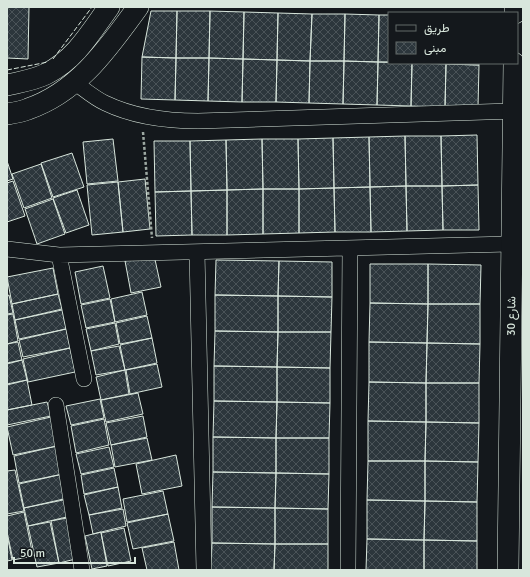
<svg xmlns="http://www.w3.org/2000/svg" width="530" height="577" font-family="Signika,Vazirmatn,sans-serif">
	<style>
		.building { fill: url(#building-cross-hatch); stroke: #d8e6dc }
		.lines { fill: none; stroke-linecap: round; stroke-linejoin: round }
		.street-casing { stroke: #d8e6dc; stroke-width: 16 }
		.secondary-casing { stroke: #d8e6dc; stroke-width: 22 }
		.path { stroke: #9da8a2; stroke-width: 2.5; stroke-dasharray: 3 2; stroke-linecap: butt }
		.street { stroke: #14181c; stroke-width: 15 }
		.secondary { stroke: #14181c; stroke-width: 21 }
		.fence { stroke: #d8e6dc; stroke-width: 1; stroke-dasharray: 5 2; stroke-linecap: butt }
		.labels { text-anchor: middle; stroke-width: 3; stroke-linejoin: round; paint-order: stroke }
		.street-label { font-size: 12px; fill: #d8e6dc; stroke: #14181c }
	</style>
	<defs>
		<pattern id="building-cross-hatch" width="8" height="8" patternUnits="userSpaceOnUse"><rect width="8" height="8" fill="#2c363c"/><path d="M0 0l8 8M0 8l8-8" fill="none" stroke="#4a5358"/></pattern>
	</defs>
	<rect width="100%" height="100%" fill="#14181c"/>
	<!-- building -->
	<path class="building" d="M 7,7 L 29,7 L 28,59 L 7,58 Z
		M 151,11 L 177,11 L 176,58 L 142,57 Z
		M 177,11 L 210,11 L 209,58 L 176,58 Z
		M 210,11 L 244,12 L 243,59 L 209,58 Z
		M 244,12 L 278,13 L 277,60 L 243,59 Z
		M 278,13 L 312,14 L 310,61 L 277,60 Z
		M 312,14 L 345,14 L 344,61 L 310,61 Z
		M 345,14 L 379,15 L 378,62 L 344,61 Z
		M 379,15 L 389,15 L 389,62 L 378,62 Z
		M 142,57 L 176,58 L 175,100 L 141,99 Z
		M 176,58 L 209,58 L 208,101 L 175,100 Z
		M 209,58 L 243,59 L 242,102 L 208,101 Z
		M 243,59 L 277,60 L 276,102 L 242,102 Z
		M 277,60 L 310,61 L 309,103 L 276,102 Z
		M 310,61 L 344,61 L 343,104 L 309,103 Z
		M 344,61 L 378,62 L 377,105 L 343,104 Z
		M 378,62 L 412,63 L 411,106 L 377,105 Z
		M 412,63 L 446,64 L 445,107 L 411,106 Z
		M 446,63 L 479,63 L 479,65 L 446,64 Z
		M 446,64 L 479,65 L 478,107 L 445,107 Z
		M 477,135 L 478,185 L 442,186 L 441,136 Z
		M 405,136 L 406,186 L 370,187 L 369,137 Z
		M 405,136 L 441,136 L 442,186 L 406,186 Z
		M 369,137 L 370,187 L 334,188 L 333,138 Z
		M 333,138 L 334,188 L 299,189 L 298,139 Z
		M 113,139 L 118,181 L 87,184 L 83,142 Z
		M 262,139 L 263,189 L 227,190 L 226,140 Z
		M 262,139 L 298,139 L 299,189 L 263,189 Z
		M 226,140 L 227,190 L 191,191 L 190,141 Z
		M 154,141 L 190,141 L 191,191 L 155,192 Z
		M 72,153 L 84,187 L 53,197 L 41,163 Z
		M 7,161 L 13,179 L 7,181 Z
		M 41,164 L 52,198 L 24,208 L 12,174 Z
		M 145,179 L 150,229 L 123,232 L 118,182 Z
		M 13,181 L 25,216 L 7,222 L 7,183 Z
		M 118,182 L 123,232 L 92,235 L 87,185 Z
		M 478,185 L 479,230 L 443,230 L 442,186 Z
		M 406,186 L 407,231 L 371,232 L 370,187 Z
		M 406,186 L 442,186 L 443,230 L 407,231 Z
		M 370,187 L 371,232 L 335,232 L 334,188 Z
		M 334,188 L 335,232 L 299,233 L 299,189 Z
		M 263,189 L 263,234 L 227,235 L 227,190 Z
		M 263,189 L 299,189 L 299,233 L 263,234 Z
		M 77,190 L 89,225 L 66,233 L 53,198 Z
		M 227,190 L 227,235 L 192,235 L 191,191 Z
		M 191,191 L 192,235 L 156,236 L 155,192 Z
		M 53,199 L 65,234 L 37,244 L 25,209 Z
		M 154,255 L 161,287 L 131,293 L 125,261 Z
		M 216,260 L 279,261 L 278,296 L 215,295 Z
		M 279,261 L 332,262 L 332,297 L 278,296 Z
		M 370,264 L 428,264 L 428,304 L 370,303 Z
		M 428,264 L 481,265 L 480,304 L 428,304 Z
		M 103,266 L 110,298 L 81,304 L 75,272 Z
		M 53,268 L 58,294 L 12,304 L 7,277 Z
		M 142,292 L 147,315 L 115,322 L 111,299 Z
		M 58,294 L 62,309 L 15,320 L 12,304 Z
		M 9,295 L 13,313 L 7,314 L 7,296 Z
		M 215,295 L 278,296 L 278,332 L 215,331 Z
		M 278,296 L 332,297 L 331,332 L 278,332 Z
		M 110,299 L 115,322 L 86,328 L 81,305 Z
		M 370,303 L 428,304 L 427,343 L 369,342 Z
		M 428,304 L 480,304 L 480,344 L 427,343 Z
		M 62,310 L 66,329 L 19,339 L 15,320 Z
		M 13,314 L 18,341 L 7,344 L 7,315 Z
		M 147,316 L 152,338 L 120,344 L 116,323 Z
		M 115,323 L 119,344 L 91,351 L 86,329 Z
		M 66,329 L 70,348 L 23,357 L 19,340 Z
		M 215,331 L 278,332 L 277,367 L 214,366 Z
		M 278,332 L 331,332 L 330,368 L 277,367 Z
		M 152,338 L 157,363 L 125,370 L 120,345 Z
		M 18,342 L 22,360 L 7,363 L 7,344 Z
		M 369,342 L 427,343 L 426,383 L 369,382 Z
		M 427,343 L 480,344 L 479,383 L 426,383 Z
		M 119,346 L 125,370 L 96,375 L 91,351 Z
		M 70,348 L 75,372 L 28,382 L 23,359 Z
		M 22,360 L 27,380 L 7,384 L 7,364 Z
		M 157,364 L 162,387 L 130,394 L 126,370 Z
		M 214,366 L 277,367 L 277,402 L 214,401 Z
		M 277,367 L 330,368 L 330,403 L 277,402 Z
		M 125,370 L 129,394 L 101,400 L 96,377 Z
		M 27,380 L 32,405 L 7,410 L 7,385 Z
		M 369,382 L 426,383 L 426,422 L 368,421 Z
		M 426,383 L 479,383 L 479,423 L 426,422 Z
		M 138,393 L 143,414 L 106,422 L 101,400 Z
		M 100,399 L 104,418 L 71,425 L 66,406 Z
		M 214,401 L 277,402 L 276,438 L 213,437 Z
		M 47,402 L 51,416 L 7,425 L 7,410 Z
		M 277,402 L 330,403 L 329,438 L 276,438 Z
		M 143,416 L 147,437 L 111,445 L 106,423 Z
		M 51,417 L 57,446 L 13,455 L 7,427 Z
		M 104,419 L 109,445 L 76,453 L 71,426 Z
		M 368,421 L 426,422 L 425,461 L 368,461 Z
		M 426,422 L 479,423 L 478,462 L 425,461 Z
		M 213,437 L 276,438 L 276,473 L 213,472 Z
		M 147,438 L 152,460 L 115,467 L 111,445 Z
		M 276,438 L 329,438 L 329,474 L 276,473 Z
		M 57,446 L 63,474 L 19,483 L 14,456 Z
		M 109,447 L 114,467 L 81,474 L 76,454 Z
		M 176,455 L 182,486 L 142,494 L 136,464 Z
		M 368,461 L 425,461 L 425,501 L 367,500 Z
		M 425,461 L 478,462 L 477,502 L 425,501 Z
		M 114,468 L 118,487 L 84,494 L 81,475 Z
		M 15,470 L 24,511 L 7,514 L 7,471 Z
		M 213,472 L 276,473 L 275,508 L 212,507 Z
		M 276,473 L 329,474 L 328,509 L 275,508 Z
		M 63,474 L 68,498 L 24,508 L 19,484 Z
		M 118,487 L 122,508 L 89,515 L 84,495 Z
		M 163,491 L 168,514 L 127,522 L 123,499 Z
		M 68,499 L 71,516 L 28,526 L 24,508 Z
		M 367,500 L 425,501 L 424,540 L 367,539 Z
		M 425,501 L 477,502 L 477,541 L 424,540 Z
		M 212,507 L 275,508 L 275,544 L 212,543 Z
		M 275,508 L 328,509 L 328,544 L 275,544 Z
		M 123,509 L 126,526 L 93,534 L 89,515 Z
		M 24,512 L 33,556 L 13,560 L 7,532 L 7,516 Z
		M 168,514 L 174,541 L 133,549 L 127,523 Z
		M 72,517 L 80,558 L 59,563 L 51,521 Z
		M 50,522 L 59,563 L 37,567 L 28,526 Z
		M 124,528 L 131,561 L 108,566 L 101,533 Z
		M 101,532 L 107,566 L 92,569 L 85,536 Z
		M 7,534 L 12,560 L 7,561 Z
		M 367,539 L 424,540 L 424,570 L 366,570 Z
		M 424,540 L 477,541 L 477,570 L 424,570 Z
		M 174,542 L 179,570 L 147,570 L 142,548 Z
		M 212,543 L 275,544 L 274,570 L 211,570 Z
		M 275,544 L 328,544 L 328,570 L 274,570 Z"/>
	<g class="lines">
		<!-- street casing -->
		<g class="street-casing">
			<path id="street" d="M 74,82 C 84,89 94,98 105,103 C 134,117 166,121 198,121 L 514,111
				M 7,249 L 59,255 L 512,244
				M 197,252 L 204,570
				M 59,255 L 84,379
				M 56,405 L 82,570
				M 348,570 L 350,248"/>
		</g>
		<!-- secondary casing -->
		<g class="secondary-casing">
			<path id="secondary" d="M 515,13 L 515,7
				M 7,85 C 20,82 34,80 46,74 C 75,60 91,32 109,7
				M 7,114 C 14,113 21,112 28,109 C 78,92 108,48 138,7
				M 508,570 L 514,63"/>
		</g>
		<!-- path -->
		<path class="path" d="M 143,132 L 152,238"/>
		<!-- street -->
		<use href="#street" class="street"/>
		<!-- secondary -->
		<use href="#secondary" class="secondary"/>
		<!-- fence -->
		<path class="fence" d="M 53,59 L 92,7
			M 7,70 L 48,62"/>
	</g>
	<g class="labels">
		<!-- street labels -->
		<g class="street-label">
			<text transform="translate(511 316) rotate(-89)" y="4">شارع 30</text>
		</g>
	</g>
	<!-- border -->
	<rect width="530" height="577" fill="none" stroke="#d8e6dc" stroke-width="16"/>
	<!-- legend -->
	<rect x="388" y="12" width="130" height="52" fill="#14181c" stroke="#626a69"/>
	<rect x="396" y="25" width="20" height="6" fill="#14181c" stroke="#626a69"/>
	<text x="424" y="32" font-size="12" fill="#d8e6dc">طريق</text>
	<rect x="396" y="42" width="20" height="12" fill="url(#building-cross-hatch)" stroke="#626a69"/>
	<text x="424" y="52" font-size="12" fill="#d8e6dc">مبنى</text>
	<!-- scale -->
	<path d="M14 557v6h121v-6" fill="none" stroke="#d8e6dc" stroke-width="2"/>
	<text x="20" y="557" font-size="12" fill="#d8e6dc" stroke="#14181c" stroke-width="3" paint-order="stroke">50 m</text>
</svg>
